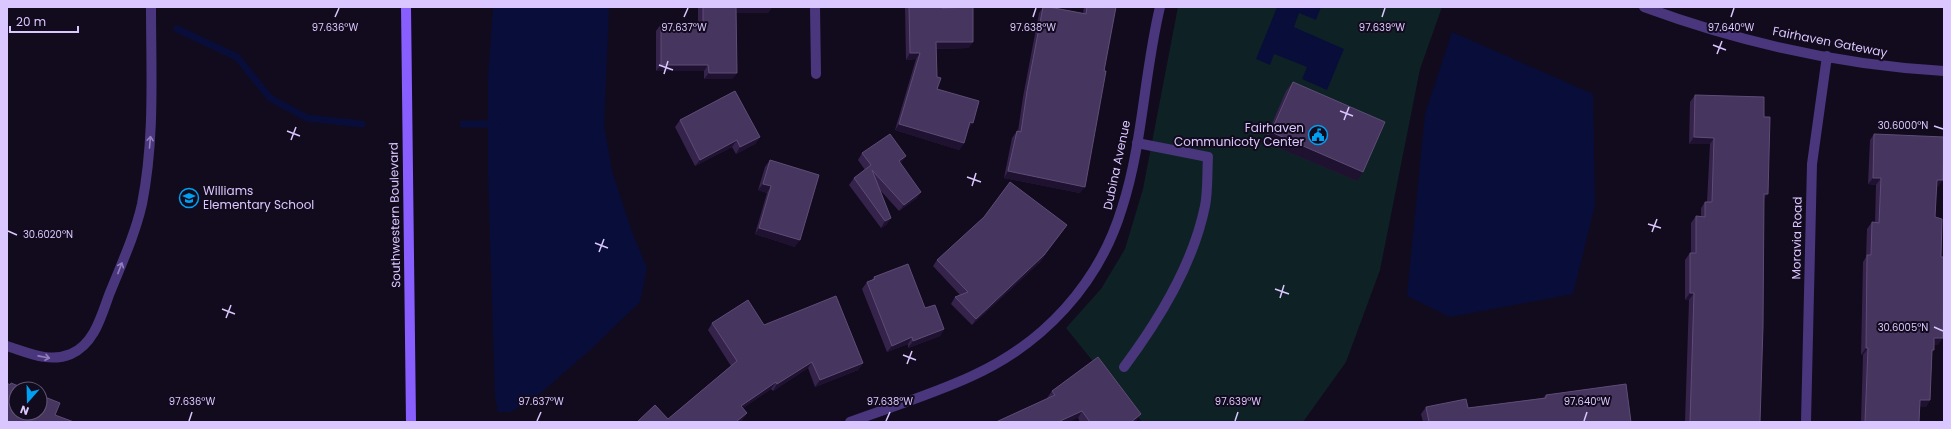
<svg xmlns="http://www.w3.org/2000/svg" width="1951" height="429" font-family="Poppins,sans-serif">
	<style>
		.green { fill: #0e2226 }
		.water { fill: #080e39 }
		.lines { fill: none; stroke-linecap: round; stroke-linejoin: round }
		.stream { stroke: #080e39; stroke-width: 7 }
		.lane { stroke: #4a367c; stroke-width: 10 }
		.street { stroke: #4a367c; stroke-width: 10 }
		.secondary { stroke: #895eff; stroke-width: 10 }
		.wall { fill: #35234b }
		.shaded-wall { fill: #1f1230 }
		.building { fill: #46355e; stroke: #5e4c77 }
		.oneway { stroke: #927ebe }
		.ticks { fill: none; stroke: #dbc7ff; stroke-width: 1.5 }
		.labels { text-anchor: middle; stroke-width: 4; stroke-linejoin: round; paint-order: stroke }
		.street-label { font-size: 12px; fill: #dbc7ff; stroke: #120b1d }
		.poi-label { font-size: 12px; fill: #dbc7ff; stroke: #120b1d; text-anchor: end }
		.ticks-label { font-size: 10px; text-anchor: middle; fill: #dbc7ff; stroke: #120b1d; stroke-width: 4; stroke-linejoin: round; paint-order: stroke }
	</style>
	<rect width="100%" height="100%" fill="#120b1d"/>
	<!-- green -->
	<path class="green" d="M 1178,7 L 1442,7 L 1420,69 L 1380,270 L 1346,362 L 1303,422 L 1142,422 L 1066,328 L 1101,289 L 1125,249 L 1143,189 Z"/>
	<!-- water -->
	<path class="water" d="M 493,7 L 609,7 L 604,125 L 612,171 L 631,229 L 647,268 L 640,302 L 589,351 L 533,400 L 510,412 L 498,412 L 495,396 L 488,173 L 488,77 Z
		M 1277,7 L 1321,7 L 1316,20 L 1299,13 L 1294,27 L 1344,49 L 1327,90 L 1302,79 L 1307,67 L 1274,54 L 1270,65 L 1256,59 Z
		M 1452,32 L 1593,94 L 1595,205 L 1573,294 L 1450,317 L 1407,296 L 1425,114 Z"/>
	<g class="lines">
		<!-- stream -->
		<path class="stream" d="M 177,29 L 237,57 L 270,98 L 307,118 L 362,124
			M 463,124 L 496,124"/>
		<!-- lane -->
		<path class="lane" d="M 7,346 C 29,353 49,363 71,354 C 94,344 101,317 109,295 C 121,265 135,235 142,204 C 155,138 151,73 151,7
			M 1124,367 C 1159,320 1193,265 1205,206 C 1208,191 1207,173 1208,157 L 1137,143"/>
		<!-- street -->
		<path class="street" d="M 815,7 L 816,74
			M 1644,7 C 1739,42 1842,65 1944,71
			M 850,422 C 891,407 933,394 972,376 C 1043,344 1099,284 1122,208 C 1143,143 1144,73 1160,7
			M 1806,422 L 1812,164 L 1827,56"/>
		<!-- secondary -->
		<path class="secondary" d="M 406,7 L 411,422"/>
	</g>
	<!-- wall -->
	<path class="wall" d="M 698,7 L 772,7 L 768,13 L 736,13 L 737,73 L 732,79 L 704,79 L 704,71 L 656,71 L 656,31 L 661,24 L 698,24 Z
		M 905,7 L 942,7 L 969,48 L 936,49 L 937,89 L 968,130 L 964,143 L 959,150 L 895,130 L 916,59 L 906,60 Z
		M 1043,7 L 1049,7 L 1083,13 L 1084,7 L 1116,7 L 1080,193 L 1004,178 L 1012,138 L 1017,131 L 1018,131 L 1023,97 L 1039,13 Z
		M 1293,82 L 1357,181 L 1264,142 L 1286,91 Z
		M 1695,95 L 1764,200 L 1760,422 L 1685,422 L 1689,300 L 1685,300 L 1685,260 L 1690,253 L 1691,253 L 1691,223 L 1696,216 L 1701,217 L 1701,208 L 1705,202 L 1707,202 L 1710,144 L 1689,144 L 1690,102 Z
		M 680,120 L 760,137 L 755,144 L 736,154 L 732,147 L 695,166 L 675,127 Z
		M 1874,134 L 1938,187 L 1936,187 L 1935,217 L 1938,345 L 1934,345 L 1932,353 L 1930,400 L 1926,407 L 1920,406 L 1919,422 L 1861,422 L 1863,355 L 1861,355 L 1863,262 L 1866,257 L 1867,229 L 1872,222 L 1875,223 L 1876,185 L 1868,184 L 1870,140 Z
		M 862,153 L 906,156 L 900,163 L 917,198 L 899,211 L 880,190 L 891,218 L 886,225 L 881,228 L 849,185 L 854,178 L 865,170 L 858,160 Z
		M 770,160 L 795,247 L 755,234 L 767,193 L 758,190 L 765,167 Z
		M 1067,225 L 1040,262 L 972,325 L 951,304 L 955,297 L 960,295 L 933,266 L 937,260 Z
		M 874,277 L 925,308 L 944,329 L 940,336 L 908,348 L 908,344 L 887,352 L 862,289 L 867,282 L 871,281 Z
		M 712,323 L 764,325 L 863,363 L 858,370 L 815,387 L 808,368 L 773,391 L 771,389 L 743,408 L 747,413 L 742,420 L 740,422 L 637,422 L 668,419 L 731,366 L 708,330 Z
		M 1052,391 L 1141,414 L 1135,422 L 1080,422 L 1078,418 L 1048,398 L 1047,398 Z
		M 1546,395 L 1631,422 L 1423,422 L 1421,414 L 1426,407 L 1468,408 L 1543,398 Z"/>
	<!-- shaded-wall -->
	<path class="shaded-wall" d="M 736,7 L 772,7 L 768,13 L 732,13 Z
		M 936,42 L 973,42 L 969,48 L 932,49 Z
		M 910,53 L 920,53 L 916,59 L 906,60 Z
		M 661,65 L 708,65 L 704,71 L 656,71 Z
		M 709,73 L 737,73 L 732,79 L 704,79 Z
		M 970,122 L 973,123 L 968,130 Z
		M 899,124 L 964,143 L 959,150 L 895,130 Z
		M 1271,132 L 1363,172 L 1357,181 L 1264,142 Z
		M 760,137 L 755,144 L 736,154 L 740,147 Z
		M 1694,137 L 1714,138 L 1710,144 L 1689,144 Z
		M 737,140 L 732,147 L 695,166 L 700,160 Z
		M 906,156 L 902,162 L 894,168 L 899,161 Z
		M 1008,171 L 1085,187 L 1080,193 L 1004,178 Z
		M 1873,178 L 1881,178 L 1876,185 L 1868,184 Z
		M 1937,180 L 1943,180 L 1938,187 L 1932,187 Z
		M 763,184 L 771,186 L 767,193 L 758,190 Z
		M 921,192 L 917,198 L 899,211 L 904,205 Z
		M 1764,194 L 1768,194 L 1763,201 Z
		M 891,218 L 886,225 L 881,228 L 885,221 Z
		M 1067,225 L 1040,262 L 972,325 L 976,319 Z
		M 759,228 L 800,240 L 795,247 L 755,234 Z
		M 1690,293 L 1694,293 L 1689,300 L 1685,300 Z
		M 944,329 L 940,336 L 908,348 L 913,341 Z
		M 912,337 L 908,344 L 887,352 L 892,346 Z
		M 1934,338 L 1943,338 L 1938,345 L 1930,345 Z
		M 1866,348 L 1868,348 L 1863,355 L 1861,355 Z
		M 812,362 L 808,368 L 773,391 L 777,384 Z
		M 863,363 L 858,370 L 815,387 L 820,380 Z
		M 776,382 L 771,389 L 736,413 L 741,406 Z
		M 1920,400 L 1930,400 L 1926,407 L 1915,406 Z
		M 1082,411 L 1078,418 L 1069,422 L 1058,422 Z
		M 747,413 L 742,420 L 740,422 L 736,422 Z
		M 1141,414 L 1135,422 L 1131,422 Z"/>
	<!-- building -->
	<path class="building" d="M 703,7 L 736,7 L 737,73 L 709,73 L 708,65 L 661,65 L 661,24 L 703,24 Z
		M 909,7 L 942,7 L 942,8 L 973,7 L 973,42 L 936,42 L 937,77 L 941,78 L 937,89 L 979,101 L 973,123 L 970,122 L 964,143 L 899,124 L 920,53 L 910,53 Z
		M 1043,7 L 1049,7 L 1086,14 L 1087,7 L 1116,7 L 1104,71 L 1106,71 L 1085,187 L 1008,171 L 1017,131 L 1021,132 L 1027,91 Z
		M 1293,82 L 1385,122 L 1363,172 L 1271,132 Z
		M 735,91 L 760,137 L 740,147 L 737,140 L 700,160 L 680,120 Z
		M 1695,95 L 1764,97 L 1764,117 L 1770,117 L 1768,194 L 1764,194 L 1763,326 L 1760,422 L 1690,422 L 1694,293 L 1690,293 L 1690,253 L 1696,253 L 1696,216 L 1705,217 L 1705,202 L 1712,202 L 1714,138 L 1694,137 Z
		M 890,134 L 906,156 L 899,161 L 921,192 L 904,205 L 872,170 L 891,218 L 885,221 L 854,178 L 871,165 L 862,153 Z
		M 1874,134 L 1944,137 L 1943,180 L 1937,180 L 1935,217 L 1942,219 L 1941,257 L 1944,257 L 1943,338 L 1934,338 L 1934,350 L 1932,350 L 1930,400 L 1920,400 L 1919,422 L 1865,422 L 1868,348 L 1866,348 L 1867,255 L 1871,255 L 1872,222 L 1879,223 L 1881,178 L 1873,178 Z
		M 770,160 L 819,175 L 800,240 L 759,228 L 771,186 L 763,184 Z
		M 1010,182 L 1067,225 L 1044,255 L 976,319 L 955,297 L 968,292 L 937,260 L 984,217 Z
		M 908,264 L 925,308 L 935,305 L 944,329 L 913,341 L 912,337 L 892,346 L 867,282 L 875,279 L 874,277 Z
		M 836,296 L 863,363 L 820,380 L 812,362 L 777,384 L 776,382 L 741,406 L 747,413 L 737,421 L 737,422 L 637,422 L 655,405 L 668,419 L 737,361 L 712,323 L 748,300 L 764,325 Z
		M 1098,357 L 1141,414 L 1131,422 L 1090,422 L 1082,411 L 1058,422 L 996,422 L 1055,395 L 1052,391 Z
		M 7,383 L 10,385 L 11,383 L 26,389 L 16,389 L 16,413 L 40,413 L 40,395 L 60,403 L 55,415 L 74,422 L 7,422 Z
		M 1626,384 L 1631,422 L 1429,422 L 1426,407 L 1466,399 L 1468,408 L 1546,398 L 1546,395 Z"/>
	<!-- one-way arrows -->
	<defs><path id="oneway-shaft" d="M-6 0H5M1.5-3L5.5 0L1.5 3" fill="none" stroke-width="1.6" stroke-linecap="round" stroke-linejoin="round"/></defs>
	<g class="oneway">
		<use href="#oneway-shaft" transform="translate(150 142) rotate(-85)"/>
		<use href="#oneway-shaft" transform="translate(120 268) rotate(-69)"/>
		<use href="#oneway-shaft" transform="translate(44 357) rotate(11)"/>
	</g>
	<!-- ticks -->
	<path class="ticks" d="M 335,17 L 339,8M 684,17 L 688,8M 1033,17 L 1036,8M 1382,17 L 1385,8M 1731,17 L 1734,8M 1713,45 L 1726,50M 1717,54 L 1722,41M 659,65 L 673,70M 664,74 L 668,61M 1340,111 L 1353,116M 1344,120 L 1349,107M 1934,126 L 1943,129M 287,131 L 300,136M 291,140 L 296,127M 967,177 L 981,182M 972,186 L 976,173M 1648,224 L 1661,228M 8,231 L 17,235M 1652,232 L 1657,219M 595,243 L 608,248M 599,252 L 604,239M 1275,289 L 1289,294M 1280,298 L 1284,285M 222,309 L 235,314M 226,318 L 231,305M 1934,327 L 1943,331M 903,355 L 916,360M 907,364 L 912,351M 189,421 L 192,412M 537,421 L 541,412M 886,421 L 890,412M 1235,421 L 1238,412M 1584,421 L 1587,412"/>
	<!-- icons -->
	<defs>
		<g id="civic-ring" transform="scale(1)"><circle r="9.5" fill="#120b1d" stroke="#009ff2" stroke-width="1.5"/><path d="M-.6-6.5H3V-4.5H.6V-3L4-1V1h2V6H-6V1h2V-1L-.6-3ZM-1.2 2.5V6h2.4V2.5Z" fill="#009ff2"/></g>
		<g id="school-ring" transform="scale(1)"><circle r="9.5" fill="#120b1d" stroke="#009ff2" stroke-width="1.5"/><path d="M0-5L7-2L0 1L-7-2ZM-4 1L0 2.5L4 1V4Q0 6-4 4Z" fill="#009ff2"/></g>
	</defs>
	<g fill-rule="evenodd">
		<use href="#civic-ring" x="1318" y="135"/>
		<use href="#school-ring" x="189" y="198"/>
	</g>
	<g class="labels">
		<!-- street labels -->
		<g class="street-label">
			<text transform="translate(1830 42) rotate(11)" y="4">Fairhaven Gateway</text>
			<text transform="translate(1117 165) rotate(-78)" y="4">Dubina Avenue</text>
			<text transform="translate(395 215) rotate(-91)" y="4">Southwestern Boulevard</text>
			<text transform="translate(1797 238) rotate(-89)" y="4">Moravia Road</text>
		</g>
		<!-- poi labels -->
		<g class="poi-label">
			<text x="1304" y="132">Fairhaven<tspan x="1304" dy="14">Communicoty Center</tspan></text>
			<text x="203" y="195" text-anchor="start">Williams<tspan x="203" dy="14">Elementary School</tspan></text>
		</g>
	</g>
	<g class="ticks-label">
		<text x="335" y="31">97.636°W</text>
		<text x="684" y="31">97.637°W</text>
		<text x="1033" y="31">97.638°W</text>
		<text x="1382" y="31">97.639°W</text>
		<text x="1731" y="31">97.640°W</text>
		<text x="1903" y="129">30.6000°N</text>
		<text x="48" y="238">30.6020°N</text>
		<text x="1903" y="331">30.6005°N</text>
		<text x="192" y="405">97.636°W</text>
		<text x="541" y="405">97.637°W</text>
		<text x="890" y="405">97.638°W</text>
		<text x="1238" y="405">97.639°W</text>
		<text x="1587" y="405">97.640°W</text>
	</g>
	<!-- border -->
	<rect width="1951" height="429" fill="none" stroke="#dbc7ff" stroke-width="16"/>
	<!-- north arrow -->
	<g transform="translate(28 401) rotate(200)"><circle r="19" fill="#120b1d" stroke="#625677"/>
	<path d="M0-3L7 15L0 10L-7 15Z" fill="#009ff2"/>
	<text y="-6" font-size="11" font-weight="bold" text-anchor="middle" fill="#dbc7ff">N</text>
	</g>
	<!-- scale -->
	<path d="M10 26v6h68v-6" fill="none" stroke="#dbc7ff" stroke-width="2"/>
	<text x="16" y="26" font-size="12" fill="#dbc7ff" stroke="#120b1d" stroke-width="3" paint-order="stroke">20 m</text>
</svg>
